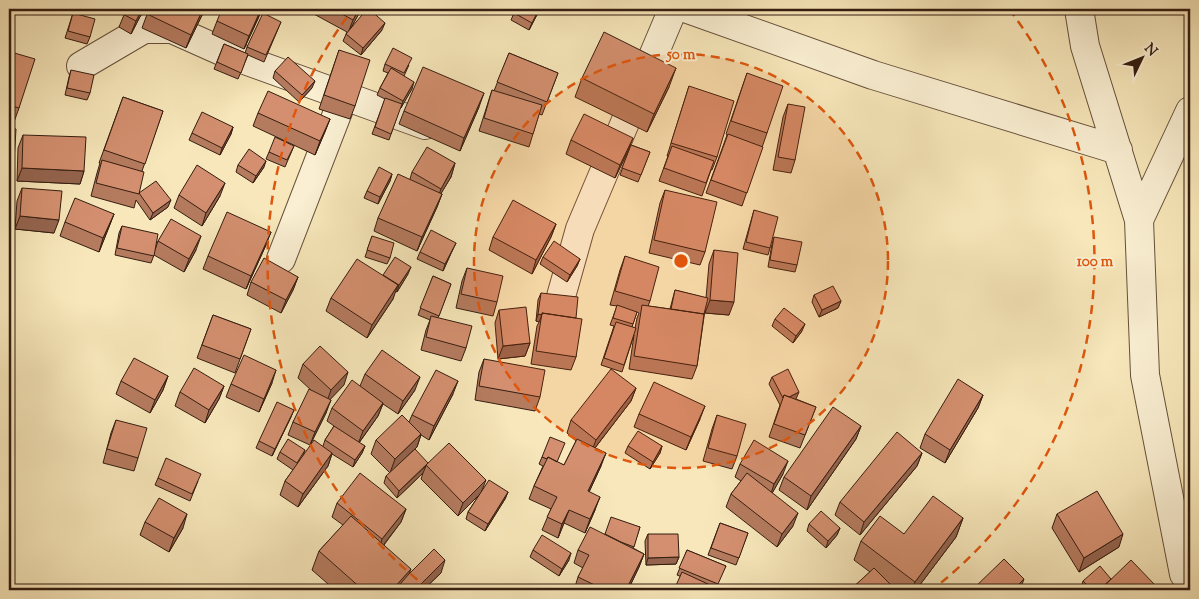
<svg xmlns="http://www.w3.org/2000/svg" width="1199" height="599" font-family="'Sorts Mill Goudy',serif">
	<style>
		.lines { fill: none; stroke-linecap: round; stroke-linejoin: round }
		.minor-casing { stroke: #66503a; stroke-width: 30 }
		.minor { stroke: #faefd2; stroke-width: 28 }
		.wall { fill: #b57b5f; stroke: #351d10; fill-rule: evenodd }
		.shaded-wall { fill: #94644e; stroke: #351d10 }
		.building { fill: #d38f6f; stroke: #351d10 }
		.ring { fill: none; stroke: #df560c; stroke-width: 2.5; stroke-dasharray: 9 6 }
		.centre { fill: #df560c; stroke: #faefd2; stroke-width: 2.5 }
		.ring-label { font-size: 15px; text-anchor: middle; font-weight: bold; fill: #df560c; stroke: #faefd2; stroke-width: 4; stroke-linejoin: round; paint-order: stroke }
	</style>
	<rect width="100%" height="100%" fill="#f7e7ba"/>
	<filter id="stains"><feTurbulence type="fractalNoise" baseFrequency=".004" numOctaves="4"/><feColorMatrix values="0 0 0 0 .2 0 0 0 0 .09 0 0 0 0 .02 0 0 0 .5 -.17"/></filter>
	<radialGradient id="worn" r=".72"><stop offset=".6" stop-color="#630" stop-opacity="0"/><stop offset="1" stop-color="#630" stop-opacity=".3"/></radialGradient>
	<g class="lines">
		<!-- minor casing -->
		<g class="minor-casing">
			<path id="minor" d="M 688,9 L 873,75 L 1118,150
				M 1079,9 L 1085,46 L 1139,220 L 1145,375 L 1184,574 L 1190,582
				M 81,66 L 144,29 L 172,29 L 228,54 L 425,125
				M 1139,220 L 1190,111
				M 281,259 L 344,96
				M 560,300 L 580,229 L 673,9"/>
		</g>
		<!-- minor -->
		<use href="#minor" class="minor"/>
	</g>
	<!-- wall -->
	<path class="wall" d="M 123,9 L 144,9 L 131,34 L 119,27 L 126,10 Z
		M 149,9 L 205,9 L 186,48 L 142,28 Z
		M 262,9 L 244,49 L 212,34 L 217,21 Z
		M 314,9 L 361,9 L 352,26 L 382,30 L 361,55 L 343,41 L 347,32 L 312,13 Z
		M 540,9 L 529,30 L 511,20 L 514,13 Z
		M 73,13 L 90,37 L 87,44 L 65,38 Z
		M 281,22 L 264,62 L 248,55 L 238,79 L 214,69 L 224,44 L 245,53 L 247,47 Z
		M 339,50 L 355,106 L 350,119 L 319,109 Z
		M 11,52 L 19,108 L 14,122 L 9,120 L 9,59 Z
		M 509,53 L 558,73 L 542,115 L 539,114 L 529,147 L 479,131 L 492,90 L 494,91 Z
		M 385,64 L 409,65 L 404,76 L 412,89 L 400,108 L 389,140 L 372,134 L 385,99 L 377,95 L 380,88 L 388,73 L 383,71 Z
		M 71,70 L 90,93 L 87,100 L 65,95 L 69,77 Z
		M 275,71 L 312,88 L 299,102 L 273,78 Z
		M 747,73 L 767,133 L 742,206 L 706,193 L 727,135 L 726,134 Z
		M 582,78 L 669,87 L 647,132 L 575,97 Z
		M 689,86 L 717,157 L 712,170 L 711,170 L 702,196 L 659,181 L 668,156 L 667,156 Z
		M 123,97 L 163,111 L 142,171 L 139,193 L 168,207 L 150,220 L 136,200 L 134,208 L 91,196 L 97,173 L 100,163 L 99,163 Z
		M 788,104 L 795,160 L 791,173 L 773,170 L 783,117 Z
		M 479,107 L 460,151 L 399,124 L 404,111 Z
		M 258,113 L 330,119 L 315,155 L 253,126 Z
		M 233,127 L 231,134 L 220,155 L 189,140 L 192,133 Z
		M 23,135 L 84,171 L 80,184 L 17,181 L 18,148 Z
		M 571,140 L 628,151 L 615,178 L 566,154 Z
		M 631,145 L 650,152 L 638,182 L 620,175 Z
		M 294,146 L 285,167 L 266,159 L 269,152 Z
		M 455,163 L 451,177 L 441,193 L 442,194 L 437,207 L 417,251 L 374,231 L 378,218 L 410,179 L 412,172 Z
		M 238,165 L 264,167 L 253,183 L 236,172 Z
		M 392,174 L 390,181 L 378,204 L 364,198 L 367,191 Z
		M 22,188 L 54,233 L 15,229 L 17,201 Z
		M 665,190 L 705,252 L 700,265 L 649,253 L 660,203 Z
		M 179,195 L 220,196 L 202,226 L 174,208 Z
		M 754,210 L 770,248 L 768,255 L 743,249 Z
		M 114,214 L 99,252 L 60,236 L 65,222 Z
		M 556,224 L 551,237 L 532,274 L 489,250 L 493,237 Z
		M 122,226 L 155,250 L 158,241 L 196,250 L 184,272 L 154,255 L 151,263 L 115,255 L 119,233 Z
		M 372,236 L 390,258 L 387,264 L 365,257 Z
		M 774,237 L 797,265 L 795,272 L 768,267 L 772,244 Z
		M 266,245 L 246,289 L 203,269 L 208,256 Z
		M 453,249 L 443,271 L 417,259 L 420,252 Z
		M 714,250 L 729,315 L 705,313 L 705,310 L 697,366 L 692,379 L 629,369 L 634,335 L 622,372 L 601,365 L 614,326 L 610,325 L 617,306 L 610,305 L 620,270 L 625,256 L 650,301 L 648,306 L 670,309 L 675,290 L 706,298 L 709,264 ZM 637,312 L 639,313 L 637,318 L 635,328 L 632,327 Z
		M 543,257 L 580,259 L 577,266 L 567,282 L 540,264 Z
		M 467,268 L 497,302 L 493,316 L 456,308 L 462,281 Z
		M 408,274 L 397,292 L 395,291 L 393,299 L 367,338 L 326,311 L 331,298 L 383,276 Z
		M 433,276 L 451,284 L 438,318 L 466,348 L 461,361 L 421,350 L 426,330 L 430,320 L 418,315 Z
		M 298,277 L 293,290 L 281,313 L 247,295 L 251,282 Z
		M 541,293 L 576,318 L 576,357 L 571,370 L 531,364 L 537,326 L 539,322 L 536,321 L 538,300 Z
		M 814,295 L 841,301 L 838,308 L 819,317 L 812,302 Z
		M 499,310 L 530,343 L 525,356 L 498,359 L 495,323 Z
		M 213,315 L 251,329 L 235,373 L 197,358 Z
		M 775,319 L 802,331 L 793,343 L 772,326 Z
		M 484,359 L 540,397 L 535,411 L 475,400 L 479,372 Z
		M 303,364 L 344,385 L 330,399 L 326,413 L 310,445 L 288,435 L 293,422 L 312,391 L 298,378 Z
		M 365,374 L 415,390 L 398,414 L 383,404 L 378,416 L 359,443 L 365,446 L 362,453 L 353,467 L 332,454 L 328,466 L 298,507 L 280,495 L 285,481 L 293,470 L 277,459 L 280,452 L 305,450 L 303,456 L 323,446 L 325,440 L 334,426 L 327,421 L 332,408 L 360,386 Z
		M 168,376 L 163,390 L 150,413 L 116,394 L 121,381 Z
		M 772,377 L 796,399 L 816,407 L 800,448 L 769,437 L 780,405 L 769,384 Z
		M 272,383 L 259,412 L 226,397 L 231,384 Z
		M 224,386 L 219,399 L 205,423 L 175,406 L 180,392 Z
		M 636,388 L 631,401 L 595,448 L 601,466 L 589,492 L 595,510 L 585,533 L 564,523 L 558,538 L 542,530 L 551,509 L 529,499 L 534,486 L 543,466 L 539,464 L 542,457 L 557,462 L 564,465 L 576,441 L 567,433 L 571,420 Z
		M 453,394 L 429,440 L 421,435 L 417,447 L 390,473 L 371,454 L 376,440 L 409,422 L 412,415 Z
		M 983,395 L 978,408 L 945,463 L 920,448 L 925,434 Z
		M 639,414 L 700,419 L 686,450 L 634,427 Z
		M 717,415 L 737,456 L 732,469 L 703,461 L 712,429 Z
		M 291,417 L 272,456 L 256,448 L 259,441 Z
		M 116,420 L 138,458 L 134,471 L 103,463 L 111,433 Z
		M 861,426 L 856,439 L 807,510 L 779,490 L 784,477 Z
		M 628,446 L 662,446 L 660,453 L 650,469 L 625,453 Z
		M 922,453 L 917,466 L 860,535 L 835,515 L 840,502 Z
		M 428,463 L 482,491 L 508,492 L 505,499 L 485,531 L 466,519 L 468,512 L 479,495 L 458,516 L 421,479 L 423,473 L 397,498 L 384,483 L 386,476 Z
		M 740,464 L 783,474 L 772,493 L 793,526 L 777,547 L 726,507 L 731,494 L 741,481 L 735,477 Z
		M 158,478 L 198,481 L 190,501 L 155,485 Z
		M 337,503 L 406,509 L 401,522 L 384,545 L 409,574 L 441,573 L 423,590 L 335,590 L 312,570 L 319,551 L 343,525 L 332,517 Z
		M 1057,514 L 1119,547 L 1079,572 L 1052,528 Z
		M 963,518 L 956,537 L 916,590 L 894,590 L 892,589 L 892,590 L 850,590 L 870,572 L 854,560 L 861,541 L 904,534 Z
		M 145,522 L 183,528 L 169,552 L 140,535 Z
		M 720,523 L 748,533 L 736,565 L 708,555 Z
		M 809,524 L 840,528 L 837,535 L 826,548 L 807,531 Z
		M 640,527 L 633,548 L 644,554 L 639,567 L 628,590 L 574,590 L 578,577 L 583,568 L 574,563 L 578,550 L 605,534 Z
		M 648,534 L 679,557 L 676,564 L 646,565 L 645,541 Z
		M 533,550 L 569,560 L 559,576 L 530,557 Z
		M 687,550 L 726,566 L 713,590 L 677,575 Z
		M 1111,579 L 1153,590 L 1083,590 L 1081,587 L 1083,581 Z"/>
	<!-- shaded-wall -->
	<path class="shaded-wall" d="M 142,9 L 144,9 L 131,34 L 136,21 Z
		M 203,9 L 205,9 L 186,48 L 191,35 Z
		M 262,9 L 258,19 L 244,49 L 249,36 Z
		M 359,9 L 361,9 L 360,12 L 348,33 L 353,20 Z
		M 539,9 L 540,9 L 529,30 L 532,23 Z
		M 385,23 L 382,30 L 361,55 L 363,48 Z
		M 676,68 L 669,87 L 647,132 L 654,114 Z
		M 315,81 L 312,88 L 299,102 L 302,95 Z
		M 414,82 L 412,89 L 401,108 L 403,101 Z
		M 484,93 L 479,107 L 460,151 L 464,138 Z
		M 330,119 L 325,132 L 315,155 L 320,141 Z
		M 233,127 L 231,134 L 220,155 L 222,148 Z
		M 633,138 L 628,151 L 615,178 L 620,165 Z
		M 266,161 L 264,167 L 253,183 L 256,176 Z
		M 455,163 L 451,177 L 436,202 L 441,189 Z
		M 22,168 L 84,171 L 80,184 L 17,181 Z
		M 392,174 L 390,181 L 378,204 L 380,197 Z
		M 9,178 L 13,178 L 9,189 Z
		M 225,183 L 220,196 L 202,226 L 206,213 Z
		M 442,194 L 437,207 L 417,251 L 422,237 Z
		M 171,200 L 168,207 L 150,220 L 153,213 Z
		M 114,214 L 109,227 L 99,252 L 103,238 Z
		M 20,216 L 59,220 L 54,233 L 15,229 Z
		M 556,224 L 551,237 L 532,274 L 536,260 Z
		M 271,232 L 266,245 L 246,289 L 251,276 Z
		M 201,236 L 196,250 L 184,272 L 189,259 Z
		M 456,243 L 453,249 L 443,271 L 445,264 Z
		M 580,259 L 577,266 L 567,282 L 570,275 Z
		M 411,267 L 408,274 L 397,292 L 399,285 Z
		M 298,277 L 293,290 L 281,313 L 286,300 Z
		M 398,285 L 393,299 L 367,338 L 372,325 Z
		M 710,300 L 734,302 L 729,315 L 705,313 Z
		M 841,301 L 838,308 L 819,317 L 822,310 Z
		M 538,314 L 542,315 L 539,322 L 536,321 Z
		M 805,324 L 802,331 L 793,343 L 796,336 Z
		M 530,343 L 525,356 L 498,359 L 503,346 Z
		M 276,370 L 272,383 L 259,412 L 264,399 Z
		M 348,372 L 344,385 L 326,404 L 331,390 Z
		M 168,376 L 163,390 L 150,413 L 155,400 Z
		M 420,377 L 415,390 L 398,414 L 403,401 Z
		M 458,381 L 453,394 L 429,440 L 434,426 Z
		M 224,386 L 219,399 L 205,423 L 209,410 Z
		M 636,388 L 631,401 L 591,453 L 596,440 Z
		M 799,392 L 796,399 L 781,407 L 783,400 Z
		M 983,395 L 978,408 L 945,463 L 950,450 Z
		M 331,400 L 326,413 L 310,445 L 315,432 Z
		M 383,403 L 378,416 L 358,444 L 363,431 Z
		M 705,406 L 700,419 L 686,450 L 691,437 Z
		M 294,410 L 291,417 L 272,456 L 275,449 Z
		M 861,426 L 856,439 L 807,510 L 811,496 Z
		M 421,434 L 417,447 L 390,473 L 395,459 Z
		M 365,446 L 362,453 L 353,467 L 355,460 Z
		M 662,446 L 660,453 L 650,469 L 653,462 Z
		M 332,453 L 328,466 L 298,507 L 303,494 Z
		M 606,453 L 601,466 L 583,505 L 588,491 Z
		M 922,453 L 917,466 L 860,535 L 864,522 Z
		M 788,461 L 783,474 L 770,497 L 774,484 Z
		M 426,466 L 423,473 L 397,498 L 399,491 Z
		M 486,480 L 481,493 L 458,516 L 463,503 Z
		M 508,492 L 505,499 L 485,531 L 488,524 Z
		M 600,497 L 595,510 L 585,533 L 590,519 Z
		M 406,509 L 401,522 L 378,552 L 382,539 Z
		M 569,510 L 564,523 L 558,538 L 562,524 Z
		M 798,513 L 793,526 L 777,547 L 782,534 Z
		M 187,514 L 183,528 L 169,552 L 174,538 Z
		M 963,518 L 956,537 L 916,590 L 912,590 L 915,582 Z
		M 840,528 L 837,535 L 826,548 L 828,541 Z
		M 1123,534 L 1119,547 L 1079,572 L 1084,558 Z
		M 571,553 L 569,560 L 559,576 L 562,569 Z
		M 644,554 L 639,567 L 628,590 L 626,590 Z
		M 679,557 L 676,564 L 646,565 L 648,558 Z
		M 445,560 L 441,573 L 423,590 L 415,590 Z
		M 411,569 L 404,588 L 402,590 L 392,590 Z
		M 1024,579 L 1020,590 L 1013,590 Z"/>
	<!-- building -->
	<path class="building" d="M 126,9 L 142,9 L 136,21 L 123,14 Z
		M 149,9 L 203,9 L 191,35 L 147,14 Z
		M 222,9 L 261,9 L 249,36 L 217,21 Z
		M 333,9 L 359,9 L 353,20 Z
		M 367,9 L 369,9 L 385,23 L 363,48 L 346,34 Z
		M 517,9 L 539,9 L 532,23 L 514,13 Z
		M 73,13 L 95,19 L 90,37 L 68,31 Z
		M 263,13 L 281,22 L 266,55 L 247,47 Z
		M 604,32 L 676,68 L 654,114 L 582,78 Z
		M 224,44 L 248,54 L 241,73 L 217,62 Z
		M 393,48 L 412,58 L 404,73 L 385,64 Z
		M 339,50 L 370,60 L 355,106 L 324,95 Z
		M 11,52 L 35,59 L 19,108 L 9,105 L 9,60 Z
		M 509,53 L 558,73 L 547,102 L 497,82 Z
		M 288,57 L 315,81 L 302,95 L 275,71 Z
		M 423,67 L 484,93 L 464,138 L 404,111 Z
		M 391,68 L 414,82 L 403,101 L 380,88 Z
		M 71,70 L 94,75 L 90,93 L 67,88 Z
		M 747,73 L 783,86 L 767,133 L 731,121 Z
		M 689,86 L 734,101 L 717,157 L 671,143 Z
		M 492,90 L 542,105 L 533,134 L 484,118 Z
		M 268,91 L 330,119 L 320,141 L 258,113 Z
		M 123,97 L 163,111 L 145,164 L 104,150 Z
		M 385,98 L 402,104 L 391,134 L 375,127 Z
		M 788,104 L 805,107 L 795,160 L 778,157 Z
		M 202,112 L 233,127 L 222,148 L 192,133 Z
		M 584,114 L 633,138 L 620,165 L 571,140 Z
		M 9,128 L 16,129 L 13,178 L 9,178 Z
		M 728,134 L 763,147 L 747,193 L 711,180 Z
		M 23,135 L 86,137 L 84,171 L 22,168 Z
		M 275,137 L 294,146 L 287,160 L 269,152 Z
		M 631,145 L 650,152 L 641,175 L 622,168 Z
		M 672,146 L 714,161 L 706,183 L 664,168 Z
		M 427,147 L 455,163 L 441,189 L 412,172 Z
		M 249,149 L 266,161 L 256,176 L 238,165 Z
		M 102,160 L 144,172 L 139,194 L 96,183 Z
		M 197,165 L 225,183 L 206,213 L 179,195 Z
		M 379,167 L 392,174 L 380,197 L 367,191 Z
		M 398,174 L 442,194 L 422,237 L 378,218 Z
		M 156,181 L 171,200 L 153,213 L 139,193 Z
		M 22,188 L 62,191 L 59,220 L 20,216 Z
		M 9,189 L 12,190 L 9,199 Z
		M 665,190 L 717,202 L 705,252 L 654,240 Z
		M 75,198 L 114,214 L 103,238 L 65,222 Z
		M 513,200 L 556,224 L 536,260 L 493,237 Z
		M 754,210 L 778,217 L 770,248 L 746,242 Z
		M 227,212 L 271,232 L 251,276 L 208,256 Z
		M 171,219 L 201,236 L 189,259 L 158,241 Z
		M 122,226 L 158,234 L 154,256 L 117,248 Z
		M 431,230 L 456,243 L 445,264 L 420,252 Z
		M 372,236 L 394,243 L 390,258 L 367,250 Z
		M 774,237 L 802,242 L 797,265 L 770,260 Z
		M 554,241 L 580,259 L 570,275 L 543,257 Z
		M 714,250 L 738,253 L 734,302 L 710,300 Z
		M 625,256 L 659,267 L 650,301 L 615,291 Z
		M 395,257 L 411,267 L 399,285 L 383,275 Z
		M 264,258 L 298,277 L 286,300 L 251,282 Z
		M 357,259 L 398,285 L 372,325 L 331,298 Z
		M 467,268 L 503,276 L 497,302 L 461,294 Z
		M 433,276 L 451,284 L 439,316 L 420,308 Z
		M 833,286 L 841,301 L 822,310 L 814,295 Z
		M 675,290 L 708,298 L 704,314 L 671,309 Z
		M 541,293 L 578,297 L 576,318 L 542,313 L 542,315 L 538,314 Z
		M 617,305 L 637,312 L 633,324 L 613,318 Z
		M 642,305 L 704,314 L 697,366 L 634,356 Z
		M 526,307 L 530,343 L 503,346 L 499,310 Z
		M 784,308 L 805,324 L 796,336 L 775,319 Z
		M 542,313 L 582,319 L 576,357 L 536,351 Z
		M 213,315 L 251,329 L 240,359 L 202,345 Z
		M 431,316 L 472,326 L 466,348 L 426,337 Z
		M 616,322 L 636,328 L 624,365 L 604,358 Z
		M 320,346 L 348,372 L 331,390 L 303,364 Z
		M 382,350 L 420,377 L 403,401 L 365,374 Z
		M 244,355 L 276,370 L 264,399 L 231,384 Z
		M 134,358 L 168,376 L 155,400 L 121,381 Z
		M 484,359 L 545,370 L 540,397 L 479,386 Z
		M 194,368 L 224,386 L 209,410 L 180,392 Z
		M 611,369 L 636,388 L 596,440 L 571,420 Z
		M 788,369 L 799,392 L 789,397 L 784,395 L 783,398 L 772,377 Z
		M 436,370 L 458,381 L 434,426 L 412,415 Z
		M 958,379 L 983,395 L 950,450 L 925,434 Z
		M 352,380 L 383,403 L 363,431 L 332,408 Z
		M 654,382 L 705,406 L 691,437 L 639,414 Z
		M 309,389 L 331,400 L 315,432 L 293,422 Z
		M 784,395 L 816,407 L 805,435 L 774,424 Z
		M 277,402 L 294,410 L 275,449 L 259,441 Z
		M 833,407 L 861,426 L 811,496 L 784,477 Z
		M 402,415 L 421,434 L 395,459 L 376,440 Z
		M 717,415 L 746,424 L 737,456 L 708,448 Z
		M 116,420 L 147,428 L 138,458 L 107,449 Z
		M 334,426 L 365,446 L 355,460 L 325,440 Z
		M 638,431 L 662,446 L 653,462 L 628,446 Z
		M 897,432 L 922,453 L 864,522 L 840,502 Z
		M 550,437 L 565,443 L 557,462 L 548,457 L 547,459 L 542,457 Z
		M 288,439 L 305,450 L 297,463 L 280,452 Z
		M 577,439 L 606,453 L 588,491 L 600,497 L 590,519 L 569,510 L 562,524 L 547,517 L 557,497 L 534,486 L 548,457 L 564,465 Z
		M 314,440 L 332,453 L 303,494 L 285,481 Z
		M 754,440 L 788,461 L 774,484 L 740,464 Z
		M 449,443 L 486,480 L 463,503 L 426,465 Z
		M 415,449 L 428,463 L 399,491 L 386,476 Z
		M 166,458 L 201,474 L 192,494 L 158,478 Z
		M 360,473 L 406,509 L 382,539 L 337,503 Z
		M 747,473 L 798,513 L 782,534 L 731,494 Z
		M 489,480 L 508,492 L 488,524 L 468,512 Z
		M 1097,491 L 1123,534 L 1084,558 L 1057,514 Z
		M 933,496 L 963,518 L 915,582 L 861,541 L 880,516 L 904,534 Z
		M 159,498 L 187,514 L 174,538 L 145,522 Z
		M 821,511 L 840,528 L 828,541 L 809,524 Z
		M 351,516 L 411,569 L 392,590 L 363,590 L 319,551 Z
		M 611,517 L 640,527 L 634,547 L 621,542 L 605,534 Z
		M 720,523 L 748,533 L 739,558 L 711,548 Z
		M 590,527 L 644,554 L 626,590 L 605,590 L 578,577 L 589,555 L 578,550 Z
		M 648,534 L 678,534 L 679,557 L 648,558 Z
		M 542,535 L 571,553 L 562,569 L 533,550 Z
		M 434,549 L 445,560 L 415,590 L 395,590 L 409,574 Z
		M 687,550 L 726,566 L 718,584 L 679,568 Z
		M 1004,559 L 1024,579 L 1013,590 L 972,590 Z
		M 1131,560 L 1155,585 L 1149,590 L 1100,590 Z
		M 1100,566 L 1111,579 L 1099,590 L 1092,590 L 1083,581 Z
		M 874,568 L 893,587 L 890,590 L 850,590 Z
		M 682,572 L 710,585 L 708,590 L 674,590 Z
		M 717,584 L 730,590 L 714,590 Z"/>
	<!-- distance rings -->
	<circle cx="681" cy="261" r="207" fill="#df560c" fill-opacity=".12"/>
	<g class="ring">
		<circle cx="681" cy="261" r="207"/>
		<path d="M429 589A414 414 0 0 1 353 9M1009 9A414 414 0 0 1 933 589"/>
	</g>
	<circle cx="681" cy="261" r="8" class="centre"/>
	<g class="ring-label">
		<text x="681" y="59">50 m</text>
		<text x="1095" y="266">100 m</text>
	</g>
	<!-- margin -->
	<rect width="1199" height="599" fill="none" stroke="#f7e7ba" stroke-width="30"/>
	<rect x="10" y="10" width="1179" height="579" fill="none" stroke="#351d10" stroke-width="2.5"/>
	<rect x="15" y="15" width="1169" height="569" fill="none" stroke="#351d10"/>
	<!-- north arrow -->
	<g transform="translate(1142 58) rotate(47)" stroke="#faefd2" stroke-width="4" paint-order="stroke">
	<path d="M0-4L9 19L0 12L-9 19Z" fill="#351d10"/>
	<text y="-8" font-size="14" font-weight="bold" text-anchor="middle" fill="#351d10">N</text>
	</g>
	<rect width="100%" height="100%" filter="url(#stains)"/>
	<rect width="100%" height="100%" fill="url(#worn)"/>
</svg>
